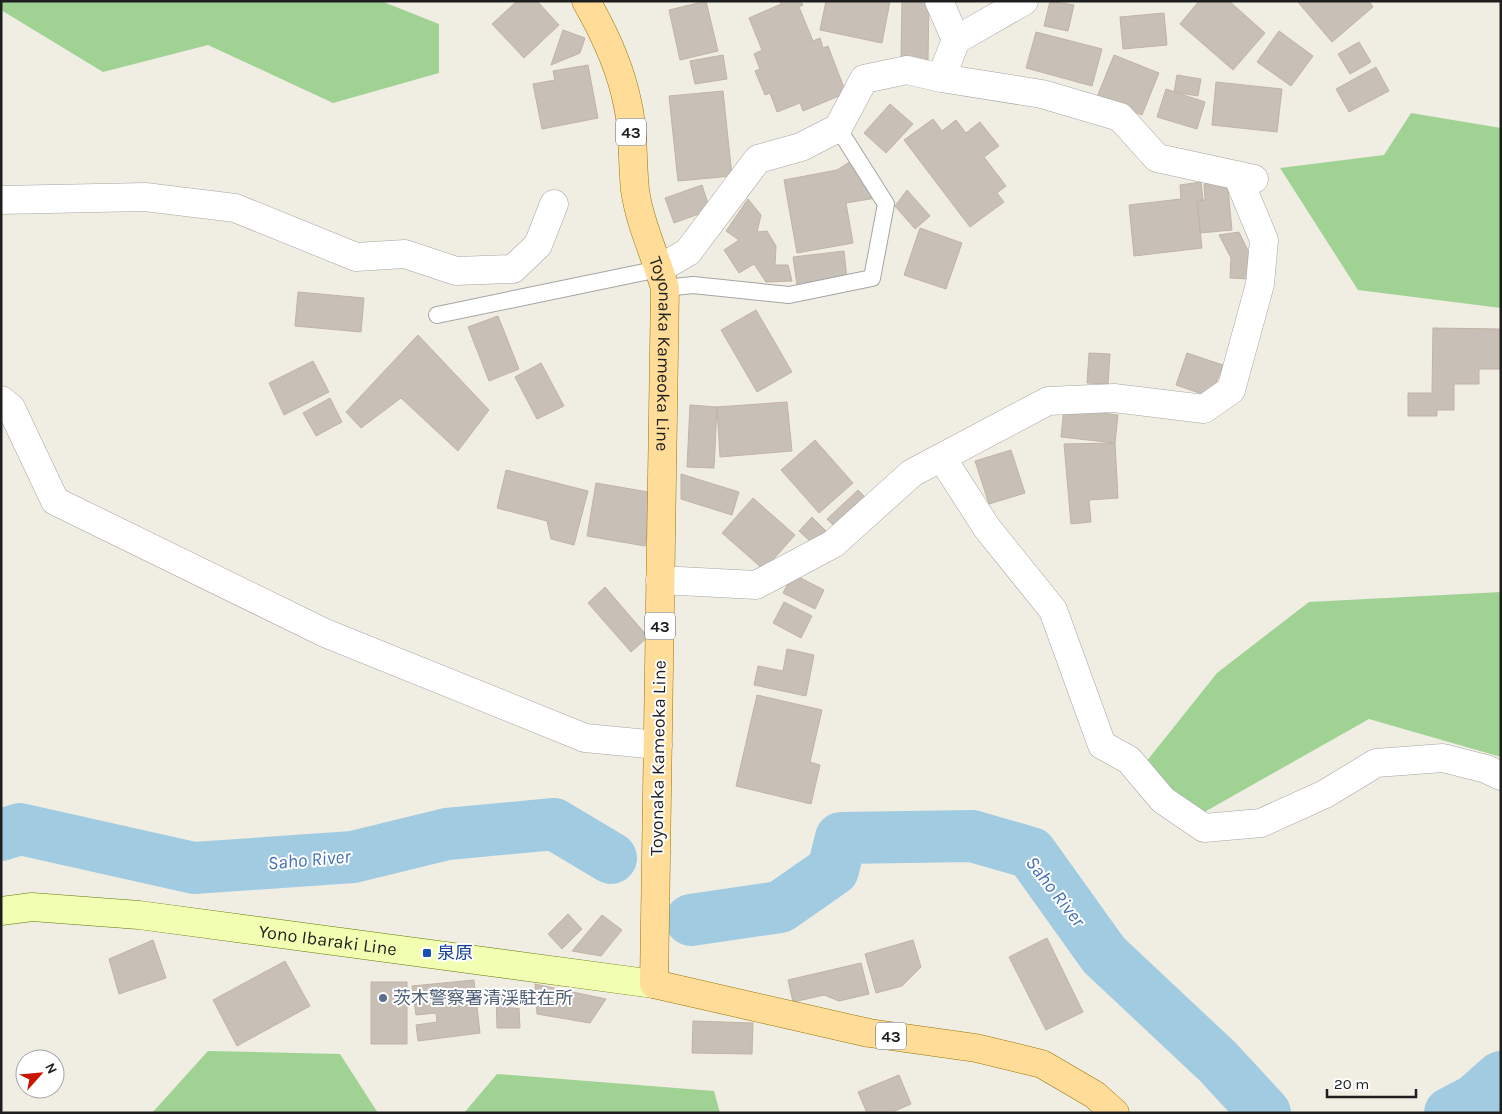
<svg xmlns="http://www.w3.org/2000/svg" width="1502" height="1114" font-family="Karla,'Noto Sans JP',sans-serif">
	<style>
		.forest { fill: #a0d294 }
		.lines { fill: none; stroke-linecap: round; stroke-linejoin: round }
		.river { stroke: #a0cbe1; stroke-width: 52 }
		.building { fill: #c8bfb6; stroke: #c2b4a4 }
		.service-casing { stroke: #a5a5a5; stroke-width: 18 }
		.minor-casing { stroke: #a5a5a5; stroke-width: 29 }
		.secondary-casing { stroke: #607900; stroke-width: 29 }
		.primary-casing { stroke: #977500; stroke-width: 29 }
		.service { stroke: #fff; stroke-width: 16 }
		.minor { stroke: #fff; stroke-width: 28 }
		.secondary { stroke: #f2feb2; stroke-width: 28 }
		.primary { stroke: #ffdd98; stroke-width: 28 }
		.transit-dot { fill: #1a4fb4; stroke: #fff; stroke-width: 2 }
		.service-dot { fill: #5c6f8a; stroke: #fff; stroke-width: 2 }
		.labels { text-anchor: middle; stroke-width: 4; stroke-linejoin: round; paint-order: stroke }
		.shield { fill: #fff; stroke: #626262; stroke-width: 1 }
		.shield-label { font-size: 16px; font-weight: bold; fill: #1e1e1e }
		.street-label { font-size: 18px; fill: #1e1e1e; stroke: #fff }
		.transit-label { font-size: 18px; fill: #164399; stroke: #fff; text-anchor: start }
		.service-label { font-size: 18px; fill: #4e5e75; stroke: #fff; text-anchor: start }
		.water-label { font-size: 19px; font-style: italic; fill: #4370b5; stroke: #fff }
	</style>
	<rect width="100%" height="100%" fill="#f0ede3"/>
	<!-- forest -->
	<path class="forest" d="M 1,1 L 381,1 L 439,24 L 439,73 L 333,103 L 208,45 L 103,72 L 1,10 Z
		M 1411,113 L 1501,128 L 1501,308 L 1358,290 L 1280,168 L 1384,155 Z
		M 1501,592 L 1501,757 L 1369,719 L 1185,823 L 1146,762 L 1217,673 L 1309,602 Z
		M 208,1051 L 340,1054 L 378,1113 L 152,1113 Z
		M 497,1074 L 714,1091 L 720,1113 L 464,1113 Z"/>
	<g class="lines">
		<!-- river -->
		<path class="river" d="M 1,835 L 20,829 L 194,868 L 353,857 L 447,834 L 554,824 L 611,858
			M 691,920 L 780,907 L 833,870 L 841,838 L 972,836 L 1031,853 L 1104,955 L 1218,1062 L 1265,1113
			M 1450,1113 L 1475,1100 L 1501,1077"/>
	</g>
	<!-- building -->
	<path class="building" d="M 517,1 L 537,1 L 559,25 L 524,58 L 492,24 Z
		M 706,1 L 718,51 L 680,60 L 669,10 Z
		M 780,1 L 801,1 L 803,5 L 799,7 L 813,41 L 820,38 L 823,48 L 828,46 L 846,93 L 803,111 L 800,103 L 777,112 L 770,93 L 765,95 L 755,71 L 760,69 L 754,54 L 762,50 L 749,18 L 781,4 Z
		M 826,1 L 890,1 L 882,43 L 820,30 Z
		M 902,1 L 929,1 L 928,60 L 901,59 Z
		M 1050,1 L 1074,5 L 1068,31 L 1044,26 Z
		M 1199,1 L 1229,1 L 1265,33 L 1233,70 L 1180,24 Z
		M 1297,1 L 1369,1 L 1373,7 L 1332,42 Z
		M 1164,13 L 1167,45 L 1123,49 L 1120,17 Z
		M 563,30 L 585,38 L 580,53 L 551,65 Z
		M 1279,31 L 1313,56 L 1291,86 L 1257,62 Z
		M 1036,32 L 1102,49 L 1092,86 L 1026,68 Z
		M 1359,42 L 1371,62 L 1350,74 L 1338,54 Z
		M 723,55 L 727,79 L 695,84 L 690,61 Z
		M 1114,55 L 1159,73 L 1142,115 L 1097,97 Z
		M 588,65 L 598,118 L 542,129 L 533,84 L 555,80 L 553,71 Z
		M 1376,67 L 1389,91 L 1349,112 L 1336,89 Z
		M 1177,75 L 1201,79 L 1198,96 L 1174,92 Z
		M 1216,82 L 1282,89 L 1277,132 L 1212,125 Z
		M 1166,89 L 1205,102 L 1197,129 L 1157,117 Z
		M 723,91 L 732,176 L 678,181 L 669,96 Z
		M 890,104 L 913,124 L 886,153 L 864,133 Z
		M 933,119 L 942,131 L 956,120 L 966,133 L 980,122 L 999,146 L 984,157 L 1006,186 L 997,193 L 1004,202 L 970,227 L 904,140 Z
		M 851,161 L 876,198 L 846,203 L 853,243 L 797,253 L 784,180 L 837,170 Z
		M 1201,182 L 1203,200 L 1197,200 L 1202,248 L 1134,256 L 1129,205 L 1181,199 L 1180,185 Z
		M 1212,183 L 1228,189 L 1232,230 L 1200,233 L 1197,201 L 1205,200 L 1204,184 Z
		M 702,185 L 710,210 L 674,223 L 665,198 Z
		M 907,190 L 930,216 L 915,229 L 895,206 Z
		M 748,199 L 761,215 L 757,232 L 767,231 L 776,246 L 775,265 L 788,265 L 792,281 L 766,282 L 754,264 L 739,273 L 724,250 L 739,240 L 726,231 Z
		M 920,228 L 962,243 L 946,289 L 904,275 Z
		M 1239,232 L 1251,257 L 1249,279 L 1230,278 L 1231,258 L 1219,235 Z
		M 844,251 L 847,279 L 797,285 L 793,257 Z
		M 298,292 L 364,298 L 361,332 L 295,326 Z
		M 756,310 L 792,372 L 757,392 L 721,330 Z
		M 498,316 L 519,369 L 489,381 L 468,327 Z
		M 1433,328 L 1501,329 L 1501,369 L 1479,369 L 1479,384 L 1454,384 L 1454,410 L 1437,410 L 1437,416 L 1408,416 L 1408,393 L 1432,393 Z
		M 418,335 L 489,410 L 458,451 L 401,398 L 361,428 L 346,412 Z
		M 1089,353 L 1110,354 L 1108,384 L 1087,383 Z
		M 1187,353 L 1223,365 L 1211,397 L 1176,385 Z
		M 313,361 L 329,392 L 284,415 L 269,383 Z
		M 541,363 L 564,406 L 537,419 L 515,377 Z
		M 330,398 L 342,422 L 316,436 L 303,413 Z
		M 787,402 L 792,451 L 720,457 L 717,407 Z
		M 690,405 L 717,407 L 714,468 L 687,467 Z
		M 1064,408 L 1118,415 L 1115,443 L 1061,437 Z
		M 815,440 L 853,483 L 819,513 L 781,470 Z
		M 1115,443 L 1118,498 L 1089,500 L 1091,522 L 1071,524 L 1064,444 Z
		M 1011,450 L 1025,493 L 989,504 L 975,461 Z
		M 506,470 L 588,491 L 574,545 L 551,539 L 547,521 L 497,508 Z
		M 681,474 L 739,492 L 732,515 L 681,499 Z
		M 596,483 L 654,493 L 645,546 L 587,536 Z
		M 858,490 L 870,502 L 839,531 L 827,519 Z
		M 753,498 L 795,535 L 764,570 L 722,533 Z
		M 812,517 L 827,532 L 814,545 L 799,531 Z
		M 793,574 L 824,590 L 815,609 L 783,593 Z
		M 605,587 L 648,637 L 631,652 L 588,603 Z
		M 784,602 L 812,616 L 801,638 L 773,623 Z
		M 787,649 L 814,655 L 806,696 L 754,685 L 758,666 L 783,671 Z
		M 757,695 L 822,710 L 810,762 L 820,765 L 811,804 L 736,786 Z
		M 568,914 L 582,929 L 562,949 L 548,934 Z
		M 602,915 L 622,930 L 601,956 L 572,951 Z
		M 1047,938 L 1083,1012 L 1046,1030 L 1009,957 Z
		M 153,940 L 166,978 L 119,994 L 109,959 Z
		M 913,940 L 921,967 L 902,986 L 876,993 L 865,954 Z
		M 285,961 L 310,1006 L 237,1046 L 213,1000 Z
		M 861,963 L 869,994 L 839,1001 L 824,995 L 793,1002 L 788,980 Z
		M 474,980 L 480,1033 L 418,1041 L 416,1025 L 437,1022 L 436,1013 L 416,1015 L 412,986 Z
		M 371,982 L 407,982 L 407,1044 L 371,1044 Z
		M 535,984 L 606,999 L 590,1023 L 537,1014 Z
		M 496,992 L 510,992 L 510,1008 L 519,1008 L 520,1028 L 497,1028 Z
		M 693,1021 L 753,1023 L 752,1054 L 692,1053 Z
		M 899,1075 L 911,1104 L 890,1113 L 867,1113 L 858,1092 Z"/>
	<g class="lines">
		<!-- service casing -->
		<g class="service-casing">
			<path id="service" d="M 665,288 L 693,285 L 789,295 L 872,278 L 886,204 L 838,128
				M 437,315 L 659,269"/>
		</g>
		<!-- minor casing -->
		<g class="minor-casing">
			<path id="minor" d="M 939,1 L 956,40
				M 941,78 L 1042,94 L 1120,117 L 1157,158 L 1254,179
				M 1,200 L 145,197 L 235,208 L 356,257 L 405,254 L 456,271 L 513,269 L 538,245 L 554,204
				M 659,269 L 688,252 L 758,159 L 801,147 L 838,128 L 864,79 L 907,70 L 941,78 L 956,40 L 1024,1
				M 1,400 L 11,408 L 55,501 L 325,633 L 585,738 L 658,745
				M 942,458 L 987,528 L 1053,610 L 1102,745 L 1129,760 L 1163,800 L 1204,828 L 1261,823 L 1325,794 L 1376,763 L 1443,758 L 1486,769 L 1501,776
				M 660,580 L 756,585 L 833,544 L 912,473 L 1048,401 L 1114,398 L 1204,409 L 1231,390 L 1260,284 L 1264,240 L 1237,175"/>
		</g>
		<!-- secondary casing -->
		<g class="secondary-casing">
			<g id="secondary">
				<path id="s1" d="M 1,911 L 32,907 L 139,915 L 654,984"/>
			</g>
		</g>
		<!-- primary casing -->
		<g class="primary-casing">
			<g id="primary">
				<path id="s2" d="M 586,1 C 605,34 621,68 628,106 C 634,133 632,162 635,190 C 640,224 655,255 665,288 L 654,984 L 869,1033 L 976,1048 L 1042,1064 L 1095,1095 L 1115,1113"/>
			</g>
		</g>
		<!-- service -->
		<use href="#service" class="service"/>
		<!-- minor -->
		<use href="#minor" class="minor"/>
		<!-- secondary -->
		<use href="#secondary" class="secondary"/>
		<!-- primary -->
		<use href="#primary" class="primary"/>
	</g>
	<!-- markers -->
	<rect class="transit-dot" x="422" y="948" width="10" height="10" rx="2.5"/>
	<circle class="service-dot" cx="383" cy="998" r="5"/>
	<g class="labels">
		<!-- shield labels -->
		<g class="shield">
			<rect x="616" y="118.5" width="30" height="27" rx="4"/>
			<rect x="645" y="612.5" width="30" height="27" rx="4"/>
			<rect x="876" y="1022.5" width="30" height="27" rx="4"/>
		</g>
		<g class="shield-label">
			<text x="631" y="138">43</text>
			<text x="660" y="632">43</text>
			<text x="891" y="1042">43</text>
		</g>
		<!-- street labels -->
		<g class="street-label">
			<text dy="6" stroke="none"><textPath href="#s2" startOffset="366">Toyonaka Kameoka Line</textPath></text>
			<text transform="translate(658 758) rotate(-89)" y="6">Toyonaka Kameoka Line</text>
			<text dy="6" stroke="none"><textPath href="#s1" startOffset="329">Yono Ibaraki Line</textPath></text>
		</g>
		<!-- transit labels -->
		<g class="transit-label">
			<text x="437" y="959">泉原</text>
		</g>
		<!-- service labels -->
		<g class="service-label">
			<text x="393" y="1004">茨木警察署清渓駐在所</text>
		</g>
		<!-- water labels -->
		<g class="water-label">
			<text transform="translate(309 859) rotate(-5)" y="7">Saho River</text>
			<text transform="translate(1056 891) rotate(52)" y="7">Saho River</text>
		</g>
	</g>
	<!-- border -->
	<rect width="1502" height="1114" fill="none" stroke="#1e1e1e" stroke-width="5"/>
	<!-- north arrow -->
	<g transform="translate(40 1074) rotate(63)"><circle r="24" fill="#ffffff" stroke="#a5a5a5"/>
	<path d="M0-4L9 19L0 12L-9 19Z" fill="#cb1500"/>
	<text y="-8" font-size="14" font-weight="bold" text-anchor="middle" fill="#1e1e1e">N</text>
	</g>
	<!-- scale -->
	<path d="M1327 1089v8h89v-8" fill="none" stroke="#1e1e1e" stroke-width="2.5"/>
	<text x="1334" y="1089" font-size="15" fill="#1e1e1e" stroke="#ffffff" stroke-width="4" paint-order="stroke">20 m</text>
</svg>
